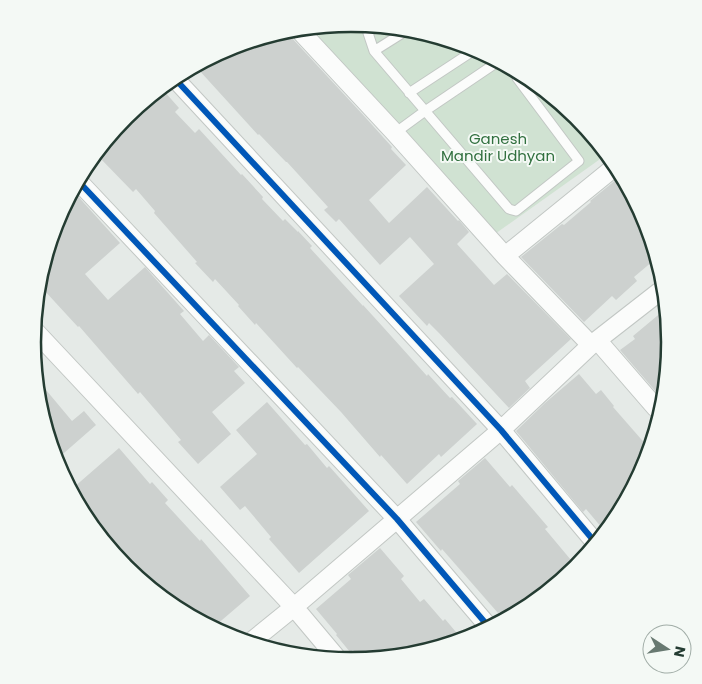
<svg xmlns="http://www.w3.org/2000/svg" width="702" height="684" font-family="Poppins,sans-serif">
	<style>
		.green { fill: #d0e2d2 }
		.building { fill: #cdd1cf }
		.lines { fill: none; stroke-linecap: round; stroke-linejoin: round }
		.lane-casing { stroke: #c2c7c4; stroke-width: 11 }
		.street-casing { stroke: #c2c7c4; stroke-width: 20 }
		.lane { stroke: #fbfcfb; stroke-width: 9 }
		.street { stroke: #fbfcfb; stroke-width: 18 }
		.cycleway-casing { stroke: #f4f9f5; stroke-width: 9 }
		.cycleway { stroke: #0057b8; stroke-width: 6 }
		.labels { text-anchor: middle; stroke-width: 4; stroke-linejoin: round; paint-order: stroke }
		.park-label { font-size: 15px; fill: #31703f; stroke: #f4f9f5 }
		.rim { fill: none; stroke: #243c32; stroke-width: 2.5 }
	</style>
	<rect width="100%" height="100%" fill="#e5eae7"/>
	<!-- green -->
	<path class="green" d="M 351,24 L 473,48 L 576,117 L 603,157 L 485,241 L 315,32 L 319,30 Z"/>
	<!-- building -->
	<path class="building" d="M 290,36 L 365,117 L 392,147 L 391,149 L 406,165 L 369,200 L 389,223 L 427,187 L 458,221 L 459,220 L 469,232 L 457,244 L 494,285 L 507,274 L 571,339 L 525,381 L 530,388 L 509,408 L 439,333 L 429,323 L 427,326 L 399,296 L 434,264 L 410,237 L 380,265 L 339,219 L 336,222 L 324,210 L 328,207 L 287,162 L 286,162 L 259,134 L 258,135 L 198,69 L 229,48 Z
		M 164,91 L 179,108 L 175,112 L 195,133 L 199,129 L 241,175 L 242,174 L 263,197 L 262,199 L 283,221 L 285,219 L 298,232 L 298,231 L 312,246 L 310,248 L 363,306 L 363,305 L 383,327 L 427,376 L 428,374 L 450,398 L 452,397 L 477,424 L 441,457 L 439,454 L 407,484 L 381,455 L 380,457 L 341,412 L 298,367 L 297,368 L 256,323 L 255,325 L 238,306 L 239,305 L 215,279 L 213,282 L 195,263 L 197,262 L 154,213 L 155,211 L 136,189 L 133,192 L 99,157 L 126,117 Z
		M 617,179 L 645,220 L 653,261 L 634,277 L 637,281 L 616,300 L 612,296 L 584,322 L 521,257 L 562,224 L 564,225 L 591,202 L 590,201 Z
		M 75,193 L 120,243 L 85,274 L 108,300 L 145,267 L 184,311 L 180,314 L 203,341 L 209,335 L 239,367 L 234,371 L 245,383 L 212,412 L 231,434 L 198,464 L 178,442 L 181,440 L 140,392 L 138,394 L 79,326 L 78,327 L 43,289 L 57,220 Z
		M 663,311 L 669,342 L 660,391 L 657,393 L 620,350 L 635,339 L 633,336 Z
		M 579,374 L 596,394 L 601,390 L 614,406 L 613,407 L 648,447 L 645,464 L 602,528 L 586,509 L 583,512 L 516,431 L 545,403 Z
		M 41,384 L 72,421 L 84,411 L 96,425 L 56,460 Z
		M 267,402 L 305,445 L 307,444 L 327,468 L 329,466 L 369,511 L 299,573 L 269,539 L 271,537 L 245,506 L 240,510 L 220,487 L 257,454 L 236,430 Z
		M 119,448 L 150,484 L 152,482 L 168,500 L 165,503 L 200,541 L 201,539 L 250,596 L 215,626 L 126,567 L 73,488 Z
		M 485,458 L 510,487 L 512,485 L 548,527 L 545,529 L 576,566 L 503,616 L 500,612 L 498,613 L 442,549 L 441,551 L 416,522 L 460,484 L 458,481 Z
		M 380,548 L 404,576 L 401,579 L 420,602 L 424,599 L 443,621 L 445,619 L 461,638 L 360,658 L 353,650 L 350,652 L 336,635 L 337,634 L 316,609 L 351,579 L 348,575 Z"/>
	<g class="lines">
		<!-- lane casing -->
		<g class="lane-casing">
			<path id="lane" d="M 374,28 L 368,33 L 374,51 L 509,209 L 516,211 L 579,161 L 517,78
				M 374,51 L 401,34
				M 409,93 L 473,51 L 472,48
				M 395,133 L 425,111 L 496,63"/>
		</g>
		<!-- street casing -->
		<g class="street-casing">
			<path id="street" d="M 302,33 L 395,133 L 505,256 L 591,345
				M 178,82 L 501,430 L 594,541
				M 81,184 L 397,519 L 488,626
				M 505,256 L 611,170
				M 35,331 L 294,607 L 336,657
				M 598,341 L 656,408
				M 252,641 L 294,607 L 501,430 L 591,345 L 659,292"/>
		</g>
		<!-- lane -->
		<use href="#lane" class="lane"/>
		<!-- street -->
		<use href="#street" class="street"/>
		<!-- cycleway casing -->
		<g class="cycleway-casing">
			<path id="cycleway" d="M 178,82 L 501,430 L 594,541
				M 81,184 L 397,519 L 488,626"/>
		</g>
		<!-- cycleway -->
		<use href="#cycleway" class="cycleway"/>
	</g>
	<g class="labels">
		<!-- park labels -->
		<g class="park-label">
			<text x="498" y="144">Ganesh<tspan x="498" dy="17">Mandir Udhyan</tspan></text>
		</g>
	</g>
	<!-- crop -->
	<path d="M0 0H702V684H0ZM41 342a310 310 0 1 1 620 0a310 310 0 1 1-620 0Z" fill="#f4f9f5" fill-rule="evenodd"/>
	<path class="rim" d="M41 342a310 310 0 1 1 620 0a310 310 0 1 1-620 0Z"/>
	<!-- north arrow -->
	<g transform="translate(667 649) rotate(102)"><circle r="24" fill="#f4f9f5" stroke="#a1ada7"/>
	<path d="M0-4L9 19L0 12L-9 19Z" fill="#687971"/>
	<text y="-8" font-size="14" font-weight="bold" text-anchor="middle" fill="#243c32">N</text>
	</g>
</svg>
